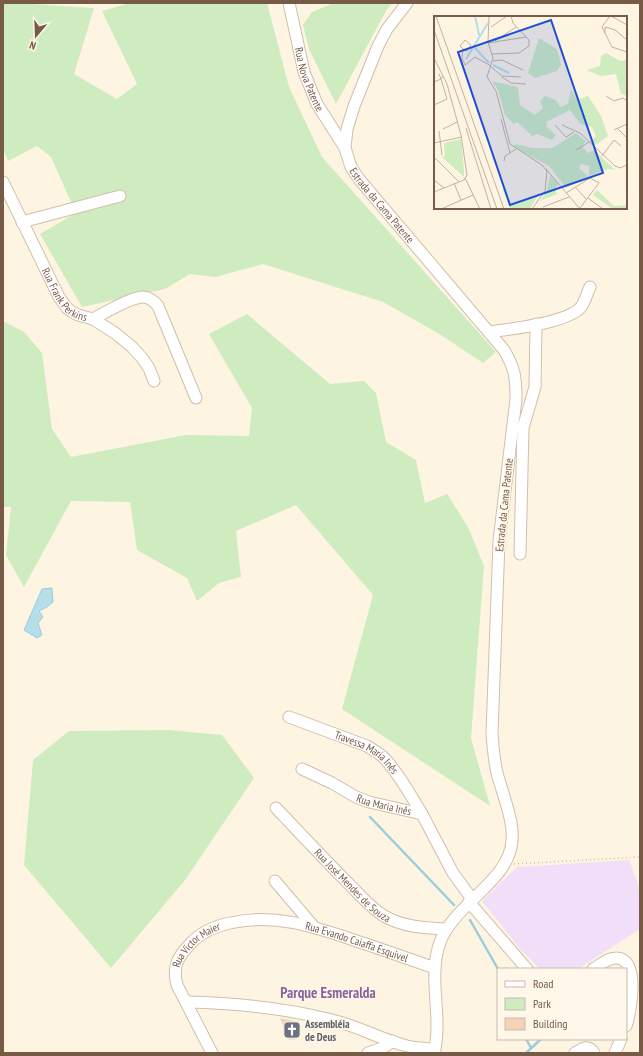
<svg xmlns="http://www.w3.org/2000/svg" width="643" height="1056" font-family="'PT Sans Narrow',sans-serif">
	<style>
		.education { fill: #f1dffa }
		.green { fill: #cfecc0 }
		.water { fill: #b6dee8; stroke: #9bcddb }
		.lines { fill: none; stroke-linecap: round; stroke-linejoin: round }
		.stream { stroke: #9bcddb; stroke-width: 2.5 }
		.building { fill: #f5d3b8 }
		.minor-casing { stroke: #d1bfab; stroke-width: 13 }
		.path { stroke: #d9b79b; stroke-width: 1.5; stroke-dasharray: 1 3; stroke-linecap: butt }
		.minor { stroke: #fff; stroke-width: 11 }
		.labels { text-anchor: middle; stroke-width: 3; stroke-linejoin: round; paint-order: stroke }
		.street-label { font-size: 11px; fill: #775b47; stroke: #fff8ea }
		.worship-label { font-size: 11px; font-weight: bold; fill: #5b616d; stroke: #fff8ea; text-anchor: start }
		.district-label { font-size: 15px; font-weight: bold; fill: #8b629b; stroke: #fff8ea }
		.inset-river { fill: none; stroke: #b6dee8; stroke-width: 2 }
		.inset-road { fill: none; stroke: #c4b29f; stroke-width: 1 }
		.view { fill: #1d4ed8; fill-opacity: 0.15; stroke: #1d4ed8; stroke-width: 2 }
		.inset-edge { fill: none; stroke: #775b47; stroke-width: 2 }
	</style>
	<rect width="100%" height="100%" fill="#fef4e2"/>
	<!-- education -->
	<path class="education" d="M 629,860 L 639,886 L 640,929 L 578,969 L 540,969 L 520,949 L 482,901 L 517,867 Z"/>
	<!-- green -->
	<path class="green" d="M 130,3 L 267,3 L 289,87 L 322,157 L 496,352 L 483,363 L 441,335 L 383,302 L 263,264 L 215,277 L 190,274 L 165,289 L 82,307 L 40,234 L 76,213 L 51,157 L 37,146 L 8,161 L 3,149 L 3,4 L 32,4 L 94,8 L 74,74 L 117,99 L 137,84 L 102,11 Z
		M 334,3 L 392,3 L 386,11 L 336,104 L 309,49 L 303,25 L 312,12 Z
		M 247,314 L 330,384 L 364,381 L 376,393 L 386,442 L 416,460 L 425,503 L 447,494 L 468,527 L 484,566 L 471,738 L 490,806 L 342,709 L 373,595 L 296,505 L 236,531 L 241,577 L 219,583 L 197,601 L 187,578 L 137,550 L 130,502 L 71,501 L 24,587 L 6,555 L 11,507 L 3,507 L 3,321 L 24,332 L 42,353 L 52,429 L 71,457 L 186,435 L 249,436 L 252,408 L 209,334 Z
		M 170,730 L 222,735 L 254,778 L 185,880 L 111,968 L 24,865 L 33,760 L 69,731 Z"/>
	<!-- water -->
	<path class="water" d="M 52,588 L 53,602 L 47,607 L 39,611 L 43,617 L 38,623 L 42,635 L 37,638 L 24,630 L 42,589 Z"/>
	<g class="lines">
		<!-- stream -->
		<path class="stream" d="M 370,817 L 454,905
			M 470,920 L 498,969
			M 526,1039 L 531,1048
			M 526,1053 L 541,1039"/>
	</g>
	<!-- building -->
	<path class="building" d="M 280,1018 L 299,1022 L 297,1039 L 289,1040 Z"/>
	<g class="lines">
		<!-- minor casing -->
		<g class="minor-casing">
			<g id="minor">
				<path id="s1" d="M 289,3 L 304,72 L 317,104 L 345,148"/>
				<path id="s2" d="M 407,3 L 387,29 L 378,46 L 354,106 L 347,129 L 345,148 L 351,167 L 359,179 L 504,350 C 515,369 516,377 516,399 L 499,541 L 492,734 C 493,747 494,760 497,773 C 502,792 514,821 512,840 C 510,882 452,904 439,945 C 428,981 443,1017 434,1053"/>
				<path id="s3" d="M 3,182 L 59,297 L 67,308 L 72,312 L 78,315 L 93,319 L 115,333 L 132,347 L 142,358 L 149,368 L 154,381"/>
				<path d="M 22,222 L 120,196"/>
				<path d="M 93,319 C 104,313 131,297 143,297 C 150,297 154,301 158,306 L 196,398"/>
				<path d="M 489,332 C 510,329 568,323 581,307 C 585,302 587,293 590,287"/>
				<path d="M 520,554 L 523,428 L 535,387 L 536,324"/>
				<path id="s4" d="M 289,717 L 367,746 C 373,750 380,753 385,759 C 400,775 411,796 422,814"/>
				<path id="s5" d="M 302,769 L 332,783 L 356,797 L 369,802 L 422,814 L 453,873 L 472,899"/>
				<path id="s6" d="M 276,808 C 301,834 325,860 350,885 C 361,896 371,908 384,916 C 403,927 425,928 446,929"/>
				<path d="M 275,881 L 314,927"/>
				<path d="M 469,902 L 527,969"/>
				<path d="M 593,969 C 600,965 608,958 615,958 C 641,956 631,1012 626,1026"/>
				<path d="M 187,1002 C 236,1003 284,1008 332,1020 C 358,1026 382,1040 407,1046 C 416,1048 426,1048 435,1050"/>
				<path id="s7" d="M 212,1053 L 177,985 C 172,966 178,957 190,944 C 200,933 215,926 230,923 C 278,912 320,929 366,944 C 389,952 412,960 435,968"/>
				<path d="M 368,1053 L 382,1048 L 393,1041"/>
				<path d="M 575,1053 C 583,1048 588,1044 594,1053"/>
				<path d="M 615,1053 L 621,1039"/>
			</g>
		</g>
		<!-- path -->
		<path class="path" d="M 514,864 L 640,857"/>
		<!-- minor -->
		<use href="#minor" class="minor"/>
	</g>
	<!-- icons -->
	<defs>
		<g id="church-square" transform="scale(0.9)"><rect x="-9" y="-9" width="18" height="18" rx="4" fill="#6b7280" stroke="#fff8ea"/><path d="M-1.2-6h2.4v3.5h3.3v2.4h-3.3V6h-2.4V-.1h-3.3v-2.4h3.3Z" fill="#fff"/></g>
	</defs>
	<g fill-rule="evenodd">
		<use href="#church-square" x="292" y="1030"/>
	</g>
	<g class="labels">
		<!-- street labels -->
		<g class="street-label">
			<text dy="4" stroke="none"><textPath href="#s1" startOffset="79">Rua Nova Patente</textPath></text>
			<text dy="4" stroke="none"><textPath href="#s2" startOffset="229">Estrada da Cama Patente</textPath></text>
			<text dy="4" stroke="none"><textPath href="#s3" startOffset="130">Rua Frank Perkins</textPath></text>
			<text transform="translate(504 505) rotate(-84)" y="4">Estrada da Cama Patente</text>
			<text dy="4" stroke="none"><textPath href="#s4" startOffset="86">Travessa Maria Inês</textPath></text>
			<text dy="4" stroke="none"><textPath href="#s5" startOffset="90">Rua Maria Inês</textPath></text>
			<text dy="4" stroke="none"><textPath href="#s6" startOffset="109">Rua José Mendes de Souza</textPath></text>
			<text dy="4" stroke="none"><textPath href="#s7" startOffset="298">Rua Evando Caiaffa Esquivel</textPath></text>
			<text dy="4" stroke="none"><textPath href="#s7" startOffset="126">Rua Victor Maier</textPath></text>
		</g>
		<!-- worship labels -->
		<g class="worship-label">
			<text x="305" y="1028">Assembléia<tspan x="305" dy="13">de Deus</tspan></text>
		</g>
		<!-- district labels -->
		<g class="district-label">
			<text x="328" y="998">Parque Esmeralda</text>
		</g>
	</g>
	<!-- overview -->
	<g transform="translate(434 16)">
		<rect width="193" height="193" fill="#fef4e2"/>
		<path d="M 105,22 L 123,33 L 127,49 L 123,55 L 101,62 L 94,57 ZM 172,37 L 186,45 L 193,44 L 193,80 L 187,78 L 182,58 L 167,60 L 152,54 L 166,50 L 167,40 ZM 58,65 L 84,71 L 86,89 L 101,99 L 109,92 L 106,85 L 111,80 L 122,84 L 126,91 L 134,88 L 137,73 L 143,84 L 154,80 L 167,100 L 174,120 L 162,129 L 157,125 L 162,120 L 158,111 L 146,108 L 136,94 L 112,106 L 113,111 L 122,119 L 118,124 L 103,118 L 98,120 L 83,106 L 80,108 L 71,99 L 64,74 ZM 142,117 L 152,125 L 148,130 L 154,137 L 160,134 L 181,154 L 174,153 L 155,160 L 155,150 L 147,148 L 145,152 L 154,160 L 132,172 L 115,150 L 80,131 L 81,128 L 99,132 L 118,132 ZM 27,123 L 30,154 L 30,161 L 8,141 L 11,140 L 10,127 ZM 116,159 L 124,168 L 121,173 L 123,178 L 106,185 L 113,175 ZM 71,172 L 77,189 L 104,179 L 96,193 L 76,193 L 69,174 ZM 163,174 L 180,190 L 193,189 L 193,193 L 179,193 L 159,179 Z" fill="#cfecc0"/>
		<path class="inset-river" d="M 41,0 L 45,19M 41,32 L 55,47M 32,43 L 54,7M 59,49 L 75,57"/>
		<path class="inset-road" d="M 2,0 L 70,193M 55,0 L 54,26 L 59,42 L 53,61 L 62,75 L 76,128 L 108,149 L 113,155 L 111,175 L 98,193M 177,0 L 193,9M 57,11 L 73,0M 0,14 L 63,193M 171,17 L 168,11 L 176,0M 193,24 L 181,14 L 171,11 L 171,17 L 178,31 L 193,36M 61,25 L 82,11M 54,27 L 92,21M 29,33 L 33,35 L 37,29 L 31,24 L 26,30 L 29,33 L 28,42 L 31,49 L 41,41 L 57,50M 58,38 L 85,37 L 95,30 L 95,24 L 79,7 L 77,0M 0,42 L 13,68 L 27,119 L 33,159 L 30,164 L 0,176M 59,45 L 68,44 L 89,54M 56,50 L 68,60 L 87,61M 68,61 L 77,67 L 92,68M 0,66 L 7,63 L 5,58M 172,80 L 180,85 L 189,82 L 193,85M 0,89 L 13,83 L 7,63 L 9,60M 67,103 L 76,137M 121,109 L 132,121 L 140,116M 128,109 L 146,117 L 181,150 L 186,152 L 193,149M 32,112 L 57,193M 183,112 L 193,122M 9,113 L 23,106M 180,114 L 193,108M 5,115 L 8,139M 0,127 L 28,121M 142,134 L 155,126M 168,140 L 180,124 L 187,130M 0,141 L 25,166M 70,145 L 71,140 L 82,133M 112,153 L 146,193M 31,162 L 46,193M 0,164 L 10,172M 20,167 L 27,184M 142,172 L 153,184M 132,177 L 156,162 L 165,167 L 146,192M 154,182 L 169,193M 109,191 L 135,181M 7,193 L 39,179"/>
		<path class="view" d="M 117,4 L 169,157 L 76,189 L 24,36 Z"/>
		<rect width="193" height="193" class="inset-edge"/>
	</g>
	<!-- border -->
	<rect width="643" height="1056" fill="none" stroke="#775b47" stroke-width="8"/>
	<!-- legend -->
	<rect x="497" y="968" width="130" height="72" fill="#fff8ea" stroke="#c9b9a9"/>
	<rect x="505" y="981" width="20" height="6" fill="#ffffff" stroke="#c9b9a9"/>
	<text x="533" y="988" font-size="12" fill="#775b47">Road</text>
	<rect x="505" y="998" width="20" height="12" fill="#cfecc0" stroke="#c9b9a9"/>
	<text x="533" y="1008" font-size="12" fill="#775b47">Park</text>
	<rect x="505" y="1018" width="20" height="12" fill="#f5d3b8" stroke="#c9b9a9"/>
	<text x="533" y="1028" font-size="12" fill="#775b47">Building</text>
	<!-- north arrow -->
	<g transform="translate(36 36) rotate(199)" stroke="#fff8ea" stroke-width="3" paint-order="stroke">
	<path d="M0-3L7 15L0 10L-7 15Z" fill="#775b47"/>
	<text y="-6" font-size="11" font-weight="bold" text-anchor="middle" fill="#775b47">N</text>
	</g>
</svg>
